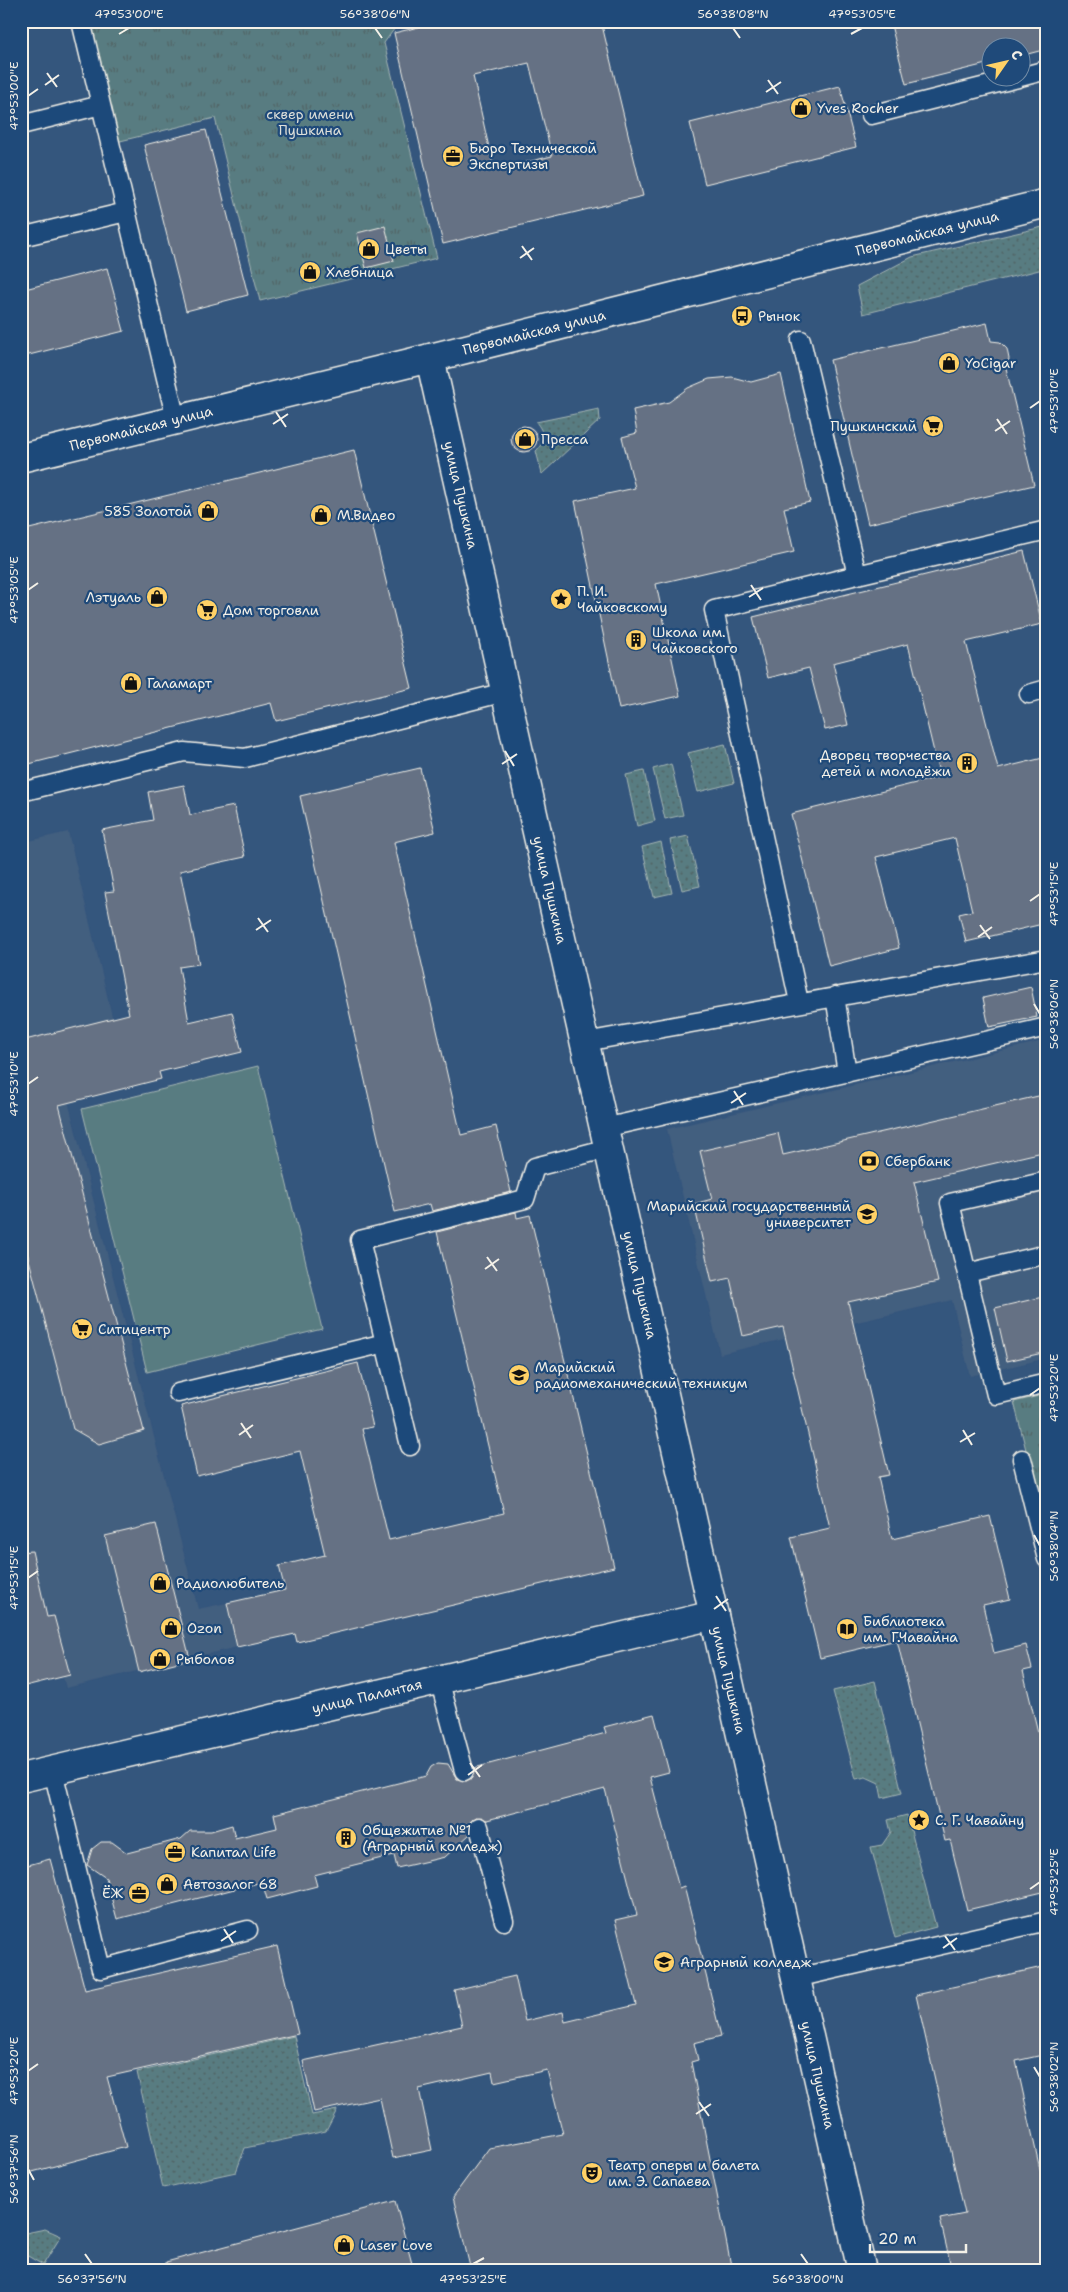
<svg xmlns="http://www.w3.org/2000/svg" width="1068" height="2292" font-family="'Shantell Sans',sans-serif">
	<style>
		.built { fill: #435e7f }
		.grass { fill: url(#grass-dots); stroke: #a6b6b4 }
		.park { fill: url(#park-tufts); stroke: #a6b6b4 }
		.pitch { fill: #587c81; stroke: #a6b6b4 }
		.building { fill: #657184; stroke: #f4f1e8; fill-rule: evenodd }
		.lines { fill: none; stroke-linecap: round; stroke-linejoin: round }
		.service-casing { stroke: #f4f1e8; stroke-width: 21 }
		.minor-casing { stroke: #f4f1e8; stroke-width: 31 }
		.tertiary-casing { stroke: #f4f1e8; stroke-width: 31 }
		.primary-casing { stroke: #f4f1e8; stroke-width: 31 }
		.service { stroke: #1f4a7a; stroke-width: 18 }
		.minor { stroke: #1f4a7a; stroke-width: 28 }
		.tertiary { stroke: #1f4a7a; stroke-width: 28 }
		.primary { stroke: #1f4a7a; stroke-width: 28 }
		.ticks { fill: none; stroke: #f4f1e8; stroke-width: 2 }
		.labels { text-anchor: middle; stroke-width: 4.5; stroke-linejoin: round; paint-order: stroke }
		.poi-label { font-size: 14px; fill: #f4f1e8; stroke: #1f4a7a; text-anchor: start }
		.park-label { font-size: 14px; fill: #dddfd9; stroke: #1f4a7a }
		.street-label { font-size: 14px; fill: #f4f1e8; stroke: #1f4a7a }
		.neatline { fill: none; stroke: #f4f1e8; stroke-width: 2 }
		.ticks-label { font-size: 12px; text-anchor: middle; fill: #f4f1e8 }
	</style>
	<defs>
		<pattern id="grass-dots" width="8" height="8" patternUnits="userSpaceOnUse" patternTransform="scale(1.25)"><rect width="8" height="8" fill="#587c81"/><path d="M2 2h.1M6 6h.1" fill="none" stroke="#516566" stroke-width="1.8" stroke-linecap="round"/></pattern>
		<pattern id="park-tufts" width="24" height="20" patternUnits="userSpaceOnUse" patternTransform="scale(1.25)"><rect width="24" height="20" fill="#587c81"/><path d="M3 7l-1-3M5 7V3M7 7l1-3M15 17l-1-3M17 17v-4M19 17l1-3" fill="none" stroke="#516566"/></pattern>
	</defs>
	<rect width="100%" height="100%" fill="#34567d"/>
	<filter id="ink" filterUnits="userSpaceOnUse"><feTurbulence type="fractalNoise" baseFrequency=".02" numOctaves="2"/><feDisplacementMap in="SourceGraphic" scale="10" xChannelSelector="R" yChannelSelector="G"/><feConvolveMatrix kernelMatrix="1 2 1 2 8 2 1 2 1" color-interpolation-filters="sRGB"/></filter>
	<g filter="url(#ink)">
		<!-- built -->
		<path class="built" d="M 68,832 L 128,1083 L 68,1101 L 198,1609 L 227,1603 L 237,1647 L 66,1688 L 63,1677 L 21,1687 L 21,843 Z
			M 1047,1040 L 1047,1358 L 970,1376 L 952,1300 L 720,1354 L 667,1129 Z"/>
		<!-- grass -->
		<path class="grass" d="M 1047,226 L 1047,268 L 863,314 L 857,286 L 912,257 Z
			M 599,409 L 600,420 L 542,474 L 536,451 C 546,441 544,432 536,422 Z
			M 725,744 L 734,783 L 698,792 L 688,753 Z
			M 671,764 L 683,815 L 665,819 L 653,769 Z
			M 644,771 L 655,821 L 637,826 L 626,775 Z
			M 688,836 L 700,886 L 682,890 L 670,840 Z
			M 661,842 L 672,893 L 654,897 L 642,847 Z
			M 875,1681 L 902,1793 L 882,1798 L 879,1783 L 866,1777 L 856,1779 L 833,1691 Z
			M 907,1815 L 936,1927 L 895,1938 L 871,1847 L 882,1845 L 891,1832 L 888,1820 Z
			M 294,2036 L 312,2115 L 337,2110 L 326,2131 L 245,2148 L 236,2172 L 163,2188 L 137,2072 Z
			M 45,2229 L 61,2236 L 43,2265 L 21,2252 L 21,2234 Z"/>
		<!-- park -->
		<path class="park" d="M 85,21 L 400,21 L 384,43 L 437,258 L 260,301 L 215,118 L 116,142 Z
			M 1047,1394 L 1047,1534 L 1014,1402 Z"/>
		<!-- pitch -->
		<path class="pitch" d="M 258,1066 L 322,1329 L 147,1372 L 82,1109 Z"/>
		<!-- building -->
		<path class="building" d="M 443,21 L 601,21 L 643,196 L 443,244 L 394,33 ZM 529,63 L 552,156 L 494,170 L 473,76 Z
			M 890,21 L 1047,21 L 1047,49 L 1020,56 L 1020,48 L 990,48 L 990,63 L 906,84 Z
			M 840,86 L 856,147 L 705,184 L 690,123 Z
			M 206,130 L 248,295 L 186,311 L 144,145 Z
			M 385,226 L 394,261 L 366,268 L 357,233 Z
			M 107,268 L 124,331 L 21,357 L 21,290 Z
			M 987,323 L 991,341 L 1000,342 L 1007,349 L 1009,359 L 1006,368 L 1034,485 L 868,524 L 830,360 Z
			M 781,374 L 810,502 L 784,508 L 794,552 L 656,584 L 680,696 L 619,709 L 575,501 L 635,488 L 622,437 L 637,433 L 633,410 L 669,402 L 688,388 L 709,379 L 732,377 L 751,382 Z
			M511 439a13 13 0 1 1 26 0a13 13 0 1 1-26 0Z
			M 354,450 L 412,688 L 276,721 L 271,703 L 21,766 L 21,531 Z
			M 1024,551 L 1042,624 L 966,642 L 998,769 L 1047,757 L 1047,923 L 966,942 L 959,914 L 972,911 L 955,838 L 876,857 L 899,948 L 829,966 L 791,814 L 940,777 L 908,644 L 833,663 L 848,725 L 825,730 L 809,668 L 768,678 L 753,617 Z
			M 420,768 L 435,832 L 394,842 L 461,1135 L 496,1126 L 511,1192 L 432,1211 L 430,1204 L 395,1212 L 300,796 Z
			M 184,785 L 190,815 L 234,806 L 245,857 L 180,871 L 199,964 L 179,967 L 189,1022 L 232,1012 L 242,1052 L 159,1072 L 161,1079 L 59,1105 L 144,1431 L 99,1444 L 73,1429 L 21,1229 L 21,1041 L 129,1014 L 105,892 L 114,891 L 102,830 L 153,820 L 148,792 Z
			M 1031,987 L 1037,1017 L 989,1027 L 983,998 Z
			M 1047,1094 L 1047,1151 L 914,1182 L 938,1282 L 848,1302 L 889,1475 L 878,1477 L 892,1539 L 990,1516 L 1010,1599 L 983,1605 L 994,1653 L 1026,1645 L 1032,1669 L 1023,1671 L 1038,1732 L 1047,1729 L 1047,1891 L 967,1910 L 950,1840 L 945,1841 L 897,1640 L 820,1658 L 791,1537 L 830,1528 L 783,1327 L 743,1336 L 730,1278 L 712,1282 L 694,1204 L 712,1199 L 700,1151 L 778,1133 L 783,1155 Z
			M 516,1212 L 517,1218 L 530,1215 L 614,1567 L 297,1642 L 295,1634 L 237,1647 L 227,1603 L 285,1590 L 279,1566 L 325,1555 L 300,1451 L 197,1476 L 181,1406 L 358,1363 L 373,1427 L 362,1429 L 389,1540 L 504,1513 L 437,1232 Z
			M 1047,1296 L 1047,1352 L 1007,1361 L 995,1308 Z
			M 156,1524 L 190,1659 L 139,1672 L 105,1536 Z
			M 32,1551 L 47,1617 L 54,1616 L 70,1675 L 21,1687 L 21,1552 Z
			M 654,1714 L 669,1772 L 650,1777 L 679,1888 L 684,1886 L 721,2036 L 694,2043 L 698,2060 L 691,2062 L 732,2271 L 471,2271 L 453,2197 L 489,2148 L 563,2134 L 547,2070 L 494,2082 L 492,2072 L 419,2089 L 432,2150 L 393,2158 L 380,2098 L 314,2112 L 303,2061 L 462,2026 L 454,1990 L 515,1976 L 525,2021 L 563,2012 L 565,2022 L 636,2005 L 615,1920 L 637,1915 L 605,1789 L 487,1820 L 476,1817 L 469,1824 L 470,1834 L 445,1857 L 397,1868 L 394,1855 L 314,1875 L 317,1886 L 267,1899 L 262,1882 L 117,1919 L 106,1878 L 87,1865 L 92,1849 L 101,1842 L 112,1842 L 127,1853 L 181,1839 L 190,1831 L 211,1831 L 232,1825 L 235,1838 L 277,1828 L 274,1814 L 426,1776 L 431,1767 L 438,1763 L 448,1764 L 457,1779 L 466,1781 L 472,1778 L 474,1768 L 606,1733 L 604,1727 Z
			M 50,1859 L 85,1990 L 277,1946 L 298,2034 L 107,2077 L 126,2147 L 21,2175 L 21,1867 Z
			M 1047,1966 L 1047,2054 L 1016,2061 L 1047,2201 L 1047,2271 L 952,2271 L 940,2219 L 965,2214 L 916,1995 Z
			M 395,2201 L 414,2271 L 167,2271 L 166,2262 Z"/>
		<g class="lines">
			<!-- service casing -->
			<g class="service-casing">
				<path id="service" d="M 81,21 L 176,420
					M 1020,77 L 1047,70
					M 871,115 L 1018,78
					M 21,125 L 101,105
					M 21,237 L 126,212
					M 801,340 L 857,575 L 1047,530
					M 1029,694 L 1047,689
					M 21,792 L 184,752 L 245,758 L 505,692
					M 835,996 L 847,1073
					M 799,1002 L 714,610 L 857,575
					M 585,1042 L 1047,959
					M 604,1128 L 1047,1027
					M 1047,1181 L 950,1203 L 996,1395 L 1047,1383
					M 967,1273 L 1047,1254
					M 178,1393 L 385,1343
					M 410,1446 L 360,1240 L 525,1199 L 535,1167 L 609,1148
					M 1022,1459 L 1047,1559
					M 439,1679 L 464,1771
					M 53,1771 L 101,1969 L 248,1930
					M 479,1827 L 504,1921
					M 796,1978 L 1047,1921"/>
			</g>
			<!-- minor casing -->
			<g class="minor-casing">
				<path id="minor" d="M 21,1778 L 714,1615"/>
			</g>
			<!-- tertiary casing -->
			<g class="tertiary-casing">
				<path id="tertiary" d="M 430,358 L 862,2271"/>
			</g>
			<!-- primary casing -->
			<g class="primary-casing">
				<path id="primary" d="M 21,458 L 430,358 L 1047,203"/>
			</g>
			<!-- service -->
			<use href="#service" class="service"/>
			<!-- minor -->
			<use href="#minor" class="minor"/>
			<!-- tertiary -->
			<use href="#tertiary" class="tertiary"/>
			<!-- primary -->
			<use href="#primary" class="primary"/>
		</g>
	</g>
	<!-- ticks -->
	<path class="ticks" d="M 375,28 L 382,38M 733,28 L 740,38M 119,34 L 129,28M 851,34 L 862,28M 47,73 L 57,87M 768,80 L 778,94M 45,85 L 59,75M 766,92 L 781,82M 28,96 L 38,89M 522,246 L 532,260M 520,258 L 534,248M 1030,408 L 1040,401M 276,412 L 286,427M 997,419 L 1007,434M 273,424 L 288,414M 995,431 L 1010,421M 751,585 L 761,600M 28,590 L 38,583M 749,597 L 763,588M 505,751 L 514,766M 502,764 L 517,754M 1030,901 L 1040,894M 258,918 L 268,932M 980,925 L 990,939M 256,930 L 271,920M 978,937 L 992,927M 1034,1004 L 1040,1014M 28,1084 L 38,1077M 734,1091 L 743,1105M 731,1103 L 746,1093M 487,1257 L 497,1271M 485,1269 L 499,1259M 1030,1395 L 1040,1388M 241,1423 L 251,1438M 963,1430 L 972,1445M 239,1435 L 253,1425M 960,1442 L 975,1433M 1034,1535 L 1040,1546M 28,1578 L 38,1571M 716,1596 L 726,1611M 714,1609 L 728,1599M 470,1763 L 480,1777M 468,1775 L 482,1765M 1030,1889 L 1040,1882M 224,1929 L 233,1943M 945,1936 L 955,1950M 221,1941 L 236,1931M 943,1948 L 957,1938M 1034,2067 L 1040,2077M 28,2071 L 38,2064M 699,2102 L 709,2116M 696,2114 L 711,2104M 28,2169 L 34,2180M 85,2254 L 92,2264M 801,2254 L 808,2264M 473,2264 L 484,2258"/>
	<!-- icons -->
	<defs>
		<g id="shop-disc" transform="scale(1.125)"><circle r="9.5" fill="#ffd166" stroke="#1f4a7a"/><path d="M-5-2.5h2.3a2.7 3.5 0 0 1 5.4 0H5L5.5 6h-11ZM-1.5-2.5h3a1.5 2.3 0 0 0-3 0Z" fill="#111"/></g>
		<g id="office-disc" transform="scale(1.125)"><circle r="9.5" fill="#ffd166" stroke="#1f4a7a"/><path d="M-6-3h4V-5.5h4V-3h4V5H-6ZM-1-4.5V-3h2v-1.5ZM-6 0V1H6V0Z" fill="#111"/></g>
		<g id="bus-disc" transform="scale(1.125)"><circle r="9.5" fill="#ffd166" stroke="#1f4a7a"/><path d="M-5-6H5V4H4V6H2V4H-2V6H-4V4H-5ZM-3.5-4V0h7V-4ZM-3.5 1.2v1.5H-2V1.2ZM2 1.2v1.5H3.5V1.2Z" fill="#111"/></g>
		<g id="supermarket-disc" transform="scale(1.125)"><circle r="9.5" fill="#ffd166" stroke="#1f4a7a"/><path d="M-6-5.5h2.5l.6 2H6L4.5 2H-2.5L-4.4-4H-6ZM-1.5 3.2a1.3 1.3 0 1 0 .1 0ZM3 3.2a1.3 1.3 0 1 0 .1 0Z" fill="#111"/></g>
		<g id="sight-disc" transform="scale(1.125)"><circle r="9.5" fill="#ffd166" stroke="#1f4a7a"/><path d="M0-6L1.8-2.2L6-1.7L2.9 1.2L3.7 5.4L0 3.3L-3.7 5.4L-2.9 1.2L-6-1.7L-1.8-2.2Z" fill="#111"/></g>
		<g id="building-disc" transform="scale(1.125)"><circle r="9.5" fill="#ffd166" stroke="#1f4a7a"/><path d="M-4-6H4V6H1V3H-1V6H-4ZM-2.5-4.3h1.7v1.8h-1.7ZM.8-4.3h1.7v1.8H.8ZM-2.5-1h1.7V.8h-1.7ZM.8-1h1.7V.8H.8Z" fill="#111"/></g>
		<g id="bank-disc" transform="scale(1.125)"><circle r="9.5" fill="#ffd166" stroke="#1f4a7a"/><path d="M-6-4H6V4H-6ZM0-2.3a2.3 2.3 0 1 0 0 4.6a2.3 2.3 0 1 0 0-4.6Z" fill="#111"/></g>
		<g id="university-disc" transform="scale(1.125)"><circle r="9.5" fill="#ffd166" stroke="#1f4a7a"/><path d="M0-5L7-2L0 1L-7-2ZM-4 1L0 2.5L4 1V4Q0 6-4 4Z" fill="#111"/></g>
		<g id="library-disc" transform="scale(1.125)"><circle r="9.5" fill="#ffd166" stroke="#1f4a7a"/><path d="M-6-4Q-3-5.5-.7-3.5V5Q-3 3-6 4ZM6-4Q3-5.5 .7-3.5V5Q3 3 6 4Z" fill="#111"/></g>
		<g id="theatre-disc" transform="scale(1.125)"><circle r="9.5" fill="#ffd166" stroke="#1f4a7a"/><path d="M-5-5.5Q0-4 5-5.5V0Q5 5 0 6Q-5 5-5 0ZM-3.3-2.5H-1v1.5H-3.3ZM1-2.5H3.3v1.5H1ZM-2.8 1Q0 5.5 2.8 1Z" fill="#111"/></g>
	</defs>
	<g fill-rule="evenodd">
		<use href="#shop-disc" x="801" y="108"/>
		<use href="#office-disc" x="453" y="156"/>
		<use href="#shop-disc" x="369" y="249"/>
		<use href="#shop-disc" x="310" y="272"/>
		<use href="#bus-disc" x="742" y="316"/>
		<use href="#shop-disc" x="949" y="363"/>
		<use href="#supermarket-disc" x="933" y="426"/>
		<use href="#shop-disc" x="525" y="439"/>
		<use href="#shop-disc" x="208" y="511"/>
		<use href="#shop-disc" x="321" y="515"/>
		<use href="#shop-disc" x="157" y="597"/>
		<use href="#sight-disc" x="561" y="599"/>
		<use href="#supermarket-disc" x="207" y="610"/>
		<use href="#building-disc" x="636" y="640"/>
		<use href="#shop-disc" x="131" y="683"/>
		<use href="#building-disc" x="967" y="763"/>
		<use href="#bank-disc" x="869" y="1161"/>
		<use href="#university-disc" x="867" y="1214"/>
		<use href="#supermarket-disc" x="82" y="1329"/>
		<use href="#university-disc" x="519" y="1375"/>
		<use href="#shop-disc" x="160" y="1583"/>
		<use href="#shop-disc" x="171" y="1628"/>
		<use href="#library-disc" x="847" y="1629"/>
		<use href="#shop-disc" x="160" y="1659"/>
		<use href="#sight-disc" x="919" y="1820"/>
		<use href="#building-disc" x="346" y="1838"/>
		<use href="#office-disc" x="175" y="1852"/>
		<use href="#shop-disc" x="167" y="1884"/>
		<use href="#office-disc" x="139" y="1893"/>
		<use href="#university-disc" x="664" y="1962"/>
		<use href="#theatre-disc" x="592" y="2173"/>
		<use href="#shop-disc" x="344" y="2245"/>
	</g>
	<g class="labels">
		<!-- poi labels -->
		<g class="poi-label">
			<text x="817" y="113">Yves Rocher</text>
			<text x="469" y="153">Бюро Технической<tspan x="469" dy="16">Экспертизы</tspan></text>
			<text x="385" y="254">Цветы</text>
			<text x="326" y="277">Хлебница</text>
			<text x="758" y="321">Рынок</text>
			<text x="965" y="368">YoCigar</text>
			<text x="917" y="431" text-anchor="end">Пушкинский</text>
			<text x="541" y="444">Пресса</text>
			<text x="192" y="516" text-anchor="end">585 Золотой</text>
			<text x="337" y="520">М.Видео</text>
			<text x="577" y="596">П. И.<tspan x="577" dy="16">Чайковскому</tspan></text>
			<text x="141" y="602" text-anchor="end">Лэтуаль</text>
			<text x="223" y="615">Дом торговли</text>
			<text x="652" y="637">Школа им.<tspan x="652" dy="16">Чайковского</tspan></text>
			<text x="147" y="688">Галамарт</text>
			<text x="951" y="760" text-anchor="end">Дворец творчества<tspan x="951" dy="16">детей и молодёжи</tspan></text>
			<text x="885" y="1166">Сбербанк</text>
			<text x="851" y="1211" text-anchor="end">Марийский государственный<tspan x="851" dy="16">университет</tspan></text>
			<text x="98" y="1334">Ситицентр</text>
			<text x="535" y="1372">Марийский<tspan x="535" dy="16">радиомеханический техникум</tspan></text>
			<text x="176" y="1588">Радиолюбитель</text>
			<text x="863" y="1626">Библиотека<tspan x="863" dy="16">им. Г.Чавайна</tspan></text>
			<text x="187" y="1633">Ozon</text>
			<text x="176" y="1664">Рыболов</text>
			<text x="935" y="1825">С. Г. Чавайну</text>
			<text x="362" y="1835">Общежитие №1<tspan x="362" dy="16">(Аграрный колледж)</tspan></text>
			<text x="191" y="1857">Капитал Life</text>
			<text x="183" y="1889">Автозалог 68</text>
			<text x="123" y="1898" text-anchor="end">ЁЖ</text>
			<text x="680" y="1967">Аграрный колледж</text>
			<text x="608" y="2170">Театр оперы и балета<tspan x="608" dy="16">им. Э. Сапаева</tspan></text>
			<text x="360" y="2250">Laser Love</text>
		</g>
		<!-- park labels -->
		<g class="park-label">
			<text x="310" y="119">сквер имени<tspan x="310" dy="16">Пушкина</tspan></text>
		</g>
		<!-- street labels -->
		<g class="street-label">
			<text transform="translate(927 233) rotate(-14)" y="5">Первомайская улица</text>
			<text transform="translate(534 332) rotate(-14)" y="5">Первомайская улица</text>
			<text transform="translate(141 428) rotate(-14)" y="5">Первомайская улица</text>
			<text transform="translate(461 495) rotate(77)" y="5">улица Пушкина</text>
			<text transform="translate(550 890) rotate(77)" y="5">улица Пушкина</text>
			<text transform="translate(640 1285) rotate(77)" y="5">улица Пушкина</text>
			<text transform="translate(729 1680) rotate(77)" y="5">улица Пушкина</text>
			<text transform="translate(367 1696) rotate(-13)" y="5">улица Палантая</text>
			<text transform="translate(818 2075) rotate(77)" y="5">улица Пушкина</text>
		</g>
	</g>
	<!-- margin -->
	<rect width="1068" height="2292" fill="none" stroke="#1f4a7a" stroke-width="55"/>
	<!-- north arrow -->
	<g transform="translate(1006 62) rotate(56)"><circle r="24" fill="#1f4a7a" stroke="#748da6"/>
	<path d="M0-4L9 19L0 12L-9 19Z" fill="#ffd166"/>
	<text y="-8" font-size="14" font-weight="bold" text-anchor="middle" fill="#f4f1e8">С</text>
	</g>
	<!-- scale -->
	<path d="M870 2244v8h96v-8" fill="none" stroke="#f4f1e8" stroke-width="2.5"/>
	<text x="878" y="2244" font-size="15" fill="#f4f1e8" stroke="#1f4a7a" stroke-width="4" paint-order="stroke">20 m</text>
	<rect x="28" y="28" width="1012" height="2236" class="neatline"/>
	<g class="ticks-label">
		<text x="129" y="18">47°53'00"E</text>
		<text x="375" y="18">56°38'06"N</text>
		<text x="733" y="18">56°38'08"N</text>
		<text x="862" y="18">47°53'05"E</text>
		<text transform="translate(14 96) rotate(-90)" y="4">47°53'00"E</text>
		<text transform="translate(1054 401) rotate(-90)" y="4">47°53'10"E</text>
		<text transform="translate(14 590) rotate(-90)" y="4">47°53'05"E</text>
		<text transform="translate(1054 894) rotate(-90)" y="4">47°53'15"E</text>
		<text transform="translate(1054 1014) rotate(-90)" y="4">56°38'06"N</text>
		<text transform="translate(14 1084) rotate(-90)" y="4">47°53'10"E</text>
		<text transform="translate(1054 1388) rotate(-90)" y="4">47°53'20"E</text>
		<text transform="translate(1054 1546) rotate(-90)" y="4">56°38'04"N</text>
		<text transform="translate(14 1578) rotate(-90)" y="4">47°53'15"E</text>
		<text transform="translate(1054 1882) rotate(-90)" y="4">47°53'25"E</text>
		<text transform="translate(14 2071) rotate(-90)" y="4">47°53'20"E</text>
		<text transform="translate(1054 2077) rotate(-90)" y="4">56°38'02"N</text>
		<text transform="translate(14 2169) rotate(-90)" y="4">56°37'56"N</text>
		<text x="92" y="2283">56°37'56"N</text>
		<text x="473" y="2283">47°53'25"E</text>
		<text x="808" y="2283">56°38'00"N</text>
	</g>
</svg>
